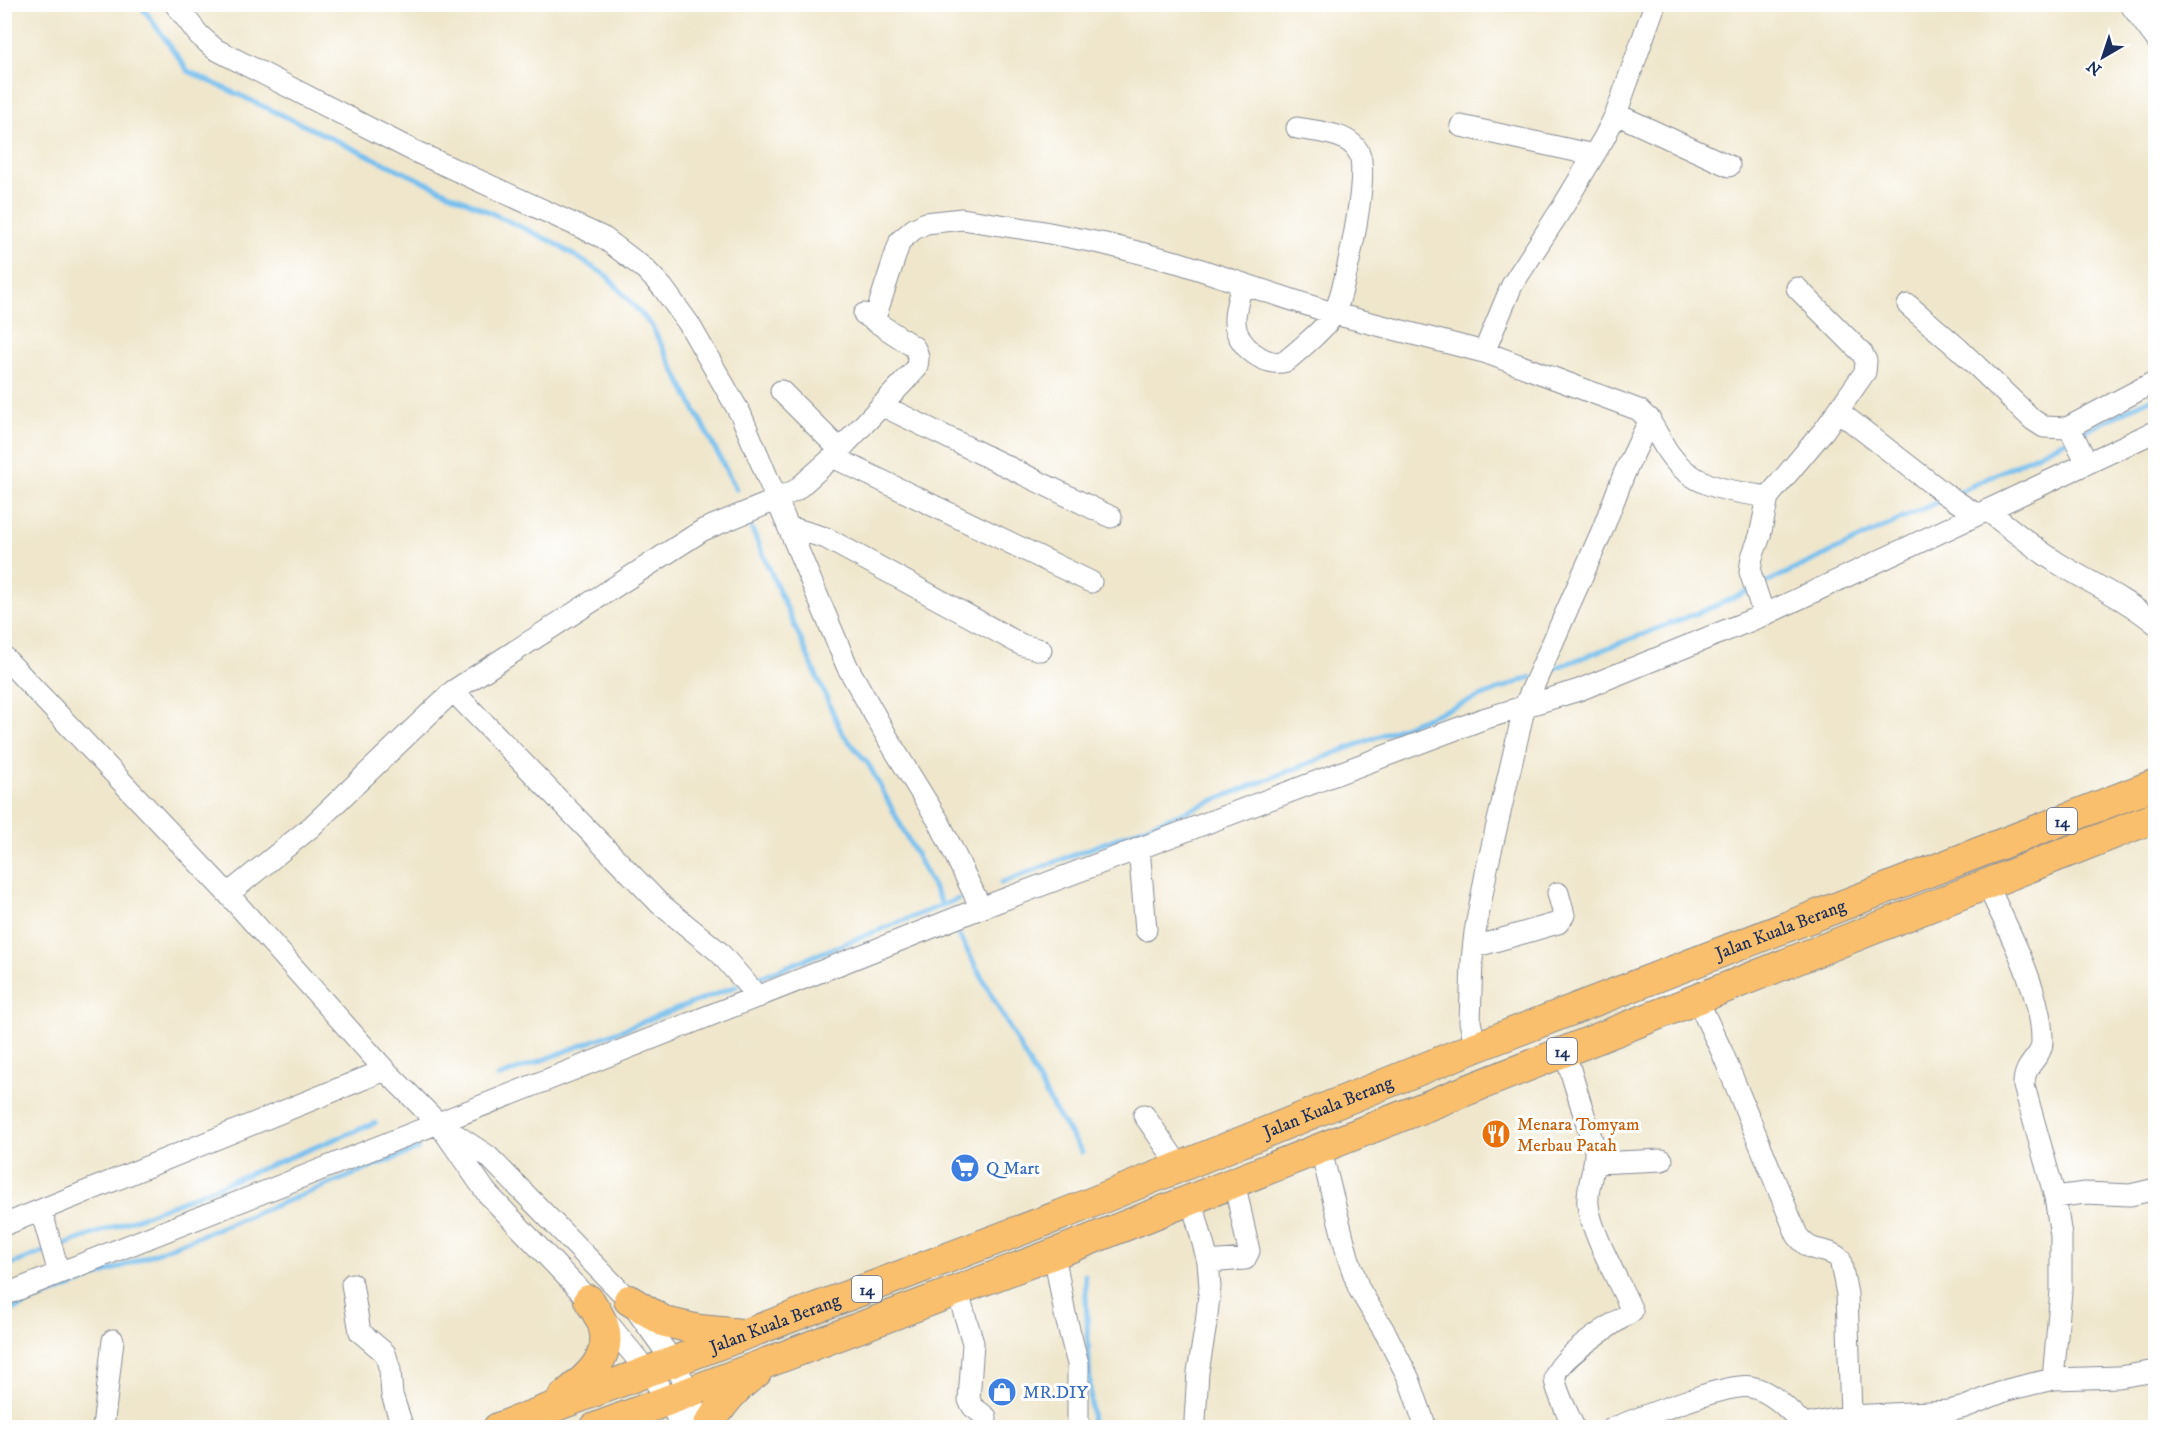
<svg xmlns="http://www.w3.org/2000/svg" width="2160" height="1432" font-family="'IM FELL DW Pica',serif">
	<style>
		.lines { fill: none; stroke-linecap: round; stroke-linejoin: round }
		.stream { stroke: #76bfef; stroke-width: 5 }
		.minor-casing { stroke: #858a94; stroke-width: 23 }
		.highway-casing { stroke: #858a94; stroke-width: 32 }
		.minor { stroke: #fff; stroke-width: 21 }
		.highway { stroke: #f9bf6d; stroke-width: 30 }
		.labels { text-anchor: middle; stroke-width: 6; stroke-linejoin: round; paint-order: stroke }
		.shield { fill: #fff; stroke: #5f6d8e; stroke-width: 1.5 }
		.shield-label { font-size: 16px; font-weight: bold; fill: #1b2f5e }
		.street-label { font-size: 18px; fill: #1b2f5e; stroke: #fff }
		.food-label { font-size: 18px; fill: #c56008; stroke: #fff; text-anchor: start }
		.shop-label { font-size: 18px; fill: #366cbe; stroke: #fff; text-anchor: start }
	</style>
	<rect width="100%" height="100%" fill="#fff"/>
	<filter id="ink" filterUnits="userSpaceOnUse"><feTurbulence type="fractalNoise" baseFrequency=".0167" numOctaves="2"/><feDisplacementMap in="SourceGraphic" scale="12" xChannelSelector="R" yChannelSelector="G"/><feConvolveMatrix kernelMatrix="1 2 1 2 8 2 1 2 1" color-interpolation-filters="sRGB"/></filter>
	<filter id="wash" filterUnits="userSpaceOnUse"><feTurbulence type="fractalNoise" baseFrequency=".008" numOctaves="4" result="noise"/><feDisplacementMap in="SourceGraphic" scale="24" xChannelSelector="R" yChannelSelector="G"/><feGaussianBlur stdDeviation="1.35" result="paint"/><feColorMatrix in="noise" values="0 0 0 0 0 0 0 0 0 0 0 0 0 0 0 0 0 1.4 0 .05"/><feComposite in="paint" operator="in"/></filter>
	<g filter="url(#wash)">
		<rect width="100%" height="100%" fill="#efe6cb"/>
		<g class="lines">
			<!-- stream -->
			<path class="stream" d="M 140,4 L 188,71 L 553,242 L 607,276 L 651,325 L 736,489
				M 2079,434 L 2156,396
				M 1955,494 L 2071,438
				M 750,525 L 842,733 L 869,765 L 942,904
				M 1759,586 L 1944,499
				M 1548,671 L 1713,607 L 1751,590
				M 1001,883 L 1531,677
				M 956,930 L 1055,1111 L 1082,1152
				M 755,979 L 958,899
				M 498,1077 L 737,986
				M 58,1247 L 149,1214 L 375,1123
				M 4,1267 L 46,1251
				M 1085,1275 L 1092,1428
				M 4,1313 L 418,1149"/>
		</g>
	</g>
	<g filter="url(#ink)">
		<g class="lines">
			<!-- minor casing -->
			<g class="minor-casing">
				<path id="minor" d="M 175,4 L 199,35 L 215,49 L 412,150 L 604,238 L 645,269 L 663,288 L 689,324 L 741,415 L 847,666 L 894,749 L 939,822 L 981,908
					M 2130,4 L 2156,39
					M 1616,114 L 1729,166
					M 1461,126 L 1594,155
					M 1242,285 C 1239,297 1234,311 1235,323 C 1236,345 1265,368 1286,361 C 1297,352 1331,323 1335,312 C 1345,288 1370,174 1359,153 C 1349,132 1317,132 1297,128
					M 1908,305 L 1959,349 L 2033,420 L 2044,427 L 2067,428
					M 874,321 L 900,241 L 914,229 L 926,223 L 962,219 L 1039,231 L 1105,244 L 1180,263 L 1335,314 L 1484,352 L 1639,410 C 1655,424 1657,436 1668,452 C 1692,488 1729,491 1768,497 L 1760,536 L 1752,557 L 1750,572 L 1764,615
					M 1484,352 L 1512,285 L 1564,205 L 1604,138 L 1616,114 L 1655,4
					M 781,391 L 840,450
					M 881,405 L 1111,517
					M 1838,411 L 1945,494 L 1976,514
					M 833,457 L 1091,582
					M 2087,463 L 2071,431 L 2067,428 L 2156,381
					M 1768,497 L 1825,429 L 1865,372 L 1866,361 L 1862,353 L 1797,288
					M 1987,510 C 2011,529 2035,549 2061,565 C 2093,584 2127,600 2156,624
					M 789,527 L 826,538 L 1022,645 L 1041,650
					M 4,657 L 228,894 L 385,1070 L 439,1124 L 486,1192 L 589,1300 L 648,1372 L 668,1399 L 682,1428
					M 453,691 L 659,903 L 719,952 L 758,997
					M 1139,848 L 1146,930
					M 1987,884 C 2007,928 2042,992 2042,1040 C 2043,1059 2023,1062 2024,1086 L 2055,1197 L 2061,1236 L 2061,1291 L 2053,1379 L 2119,1377 L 2156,1371
					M 228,894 L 311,827 L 453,691 L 703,530 L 776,500 L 796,490 L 833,457 L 916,369 C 919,360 919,355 914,347 L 864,314
					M 1474,947 L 1558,923 L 1564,915 L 1558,893
					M 1697,999 L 1722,1052 L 1797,1235 C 1813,1257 1825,1245 1840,1259 L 1847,1294 L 1851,1416
					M 1476,1047 L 1470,1022 L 1472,960 L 1475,932 L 1487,868 L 1525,705 L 1602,531 L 1624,474 L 1650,419
					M 1564,1050 L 1595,1150 C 1596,1168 1586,1186 1588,1205 C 1591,1233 1620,1283 1632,1311 C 1616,1322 1554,1360 1555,1379 C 1556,1392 1569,1415 1574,1428
					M 1144,1115 L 1180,1167
					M 447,1129 L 488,1156 L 629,1300 L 674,1363 L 689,1391 L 701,1428
					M 1320,1147 L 1348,1257 L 1359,1289 L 1386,1334 L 1409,1379 L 1426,1428
					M 1596,1163 L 1662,1160
					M 2055,1197 L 2085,1193 L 2130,1195 L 2156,1189
					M 1191,1198 L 1208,1262 L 1210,1287 L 1206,1324 L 1198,1372 L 1195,1420 L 1196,1428
					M 41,1210 L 59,1273
					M 4,1225 L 385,1070
					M 1054,1253 L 1065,1314 L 1078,1364 L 1078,1428
					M 1208,1262 L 1245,1259 L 1249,1251 L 1234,1181
					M 352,1284 L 360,1332 L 385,1353 L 390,1370 L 392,1395 L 403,1428
					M 957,1289 L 973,1343 L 969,1400 L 973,1407 L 986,1417 L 986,1428
					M 4,1295 L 981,908 L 1483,719 L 1579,690 L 1764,615 L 2156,431
					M 103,1428 L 113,1340
					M 1613,1428 C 1641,1418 1727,1382 1751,1387 C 1772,1391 1790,1411 1804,1425 L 1851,1416 L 1949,1411 L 1965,1407 L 2007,1390 L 2053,1379"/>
			</g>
			<!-- highway casing -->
			<g class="highway-casing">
				<g id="highway">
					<path d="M 629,1300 L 665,1322 L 700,1330 L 742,1334"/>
					<path d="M 563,1397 C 586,1379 614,1357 603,1325 C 600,1316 594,1308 589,1300"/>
					<path id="s1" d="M 498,1428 L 1061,1215 L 1476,1047 L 2156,784"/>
					<path d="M 595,1428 L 1074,1246 L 2156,817"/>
					<path d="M 707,1428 C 720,1406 735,1387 756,1373"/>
				</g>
			</g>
			<!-- minor -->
			<use href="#minor" class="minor"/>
			<!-- highway -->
			<use href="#highway" class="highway"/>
		</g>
	</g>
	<!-- icons -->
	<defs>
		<g id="restaurant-disc" transform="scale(1.5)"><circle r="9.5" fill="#e8710a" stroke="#fff"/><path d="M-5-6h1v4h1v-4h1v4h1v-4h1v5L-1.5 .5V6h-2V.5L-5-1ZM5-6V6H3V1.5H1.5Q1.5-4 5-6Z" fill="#fff"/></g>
		<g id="supermarket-disc" transform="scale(1.5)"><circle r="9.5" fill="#3f7fe0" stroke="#fff"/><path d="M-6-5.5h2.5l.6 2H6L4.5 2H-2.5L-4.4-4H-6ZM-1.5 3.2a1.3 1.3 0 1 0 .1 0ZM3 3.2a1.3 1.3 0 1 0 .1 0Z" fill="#fff"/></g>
		<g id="shop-disc" transform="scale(1.5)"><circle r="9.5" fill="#3f7fe0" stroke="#fff"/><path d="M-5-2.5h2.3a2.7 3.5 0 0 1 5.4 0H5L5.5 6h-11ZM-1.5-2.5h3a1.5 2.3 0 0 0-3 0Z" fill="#fff"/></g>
	</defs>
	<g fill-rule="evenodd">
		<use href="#restaurant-disc" x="1496" y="1134"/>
		<use href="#supermarket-disc" x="965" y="1168"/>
		<use href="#shop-disc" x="1002" y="1392"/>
	</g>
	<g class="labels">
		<!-- shield labels -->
		<g class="shield">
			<rect x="2047" y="808" width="30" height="26" rx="4.5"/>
			<rect x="1547" y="1038" width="30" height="26" rx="4.5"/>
			<rect x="852" y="1276" width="30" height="26" rx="4.5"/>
		</g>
		<g class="shield-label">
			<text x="2062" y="827">14</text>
			<text x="1562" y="1057">14</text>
			<text x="867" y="1295">14</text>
		</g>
		<!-- street labels -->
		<g class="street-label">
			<text dy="6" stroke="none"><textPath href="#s1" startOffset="1376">Jalan Kuala Berang</textPath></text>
			<text dy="6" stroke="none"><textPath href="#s1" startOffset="890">Jalan Kuala Berang</textPath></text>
			<text dy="6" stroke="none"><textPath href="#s1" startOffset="296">Jalan Kuala Berang</textPath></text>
		</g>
		<!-- food labels -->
		<g class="food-label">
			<text x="1517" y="1130">Menara Tomyam<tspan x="1517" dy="21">Merbau Patah</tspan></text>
		</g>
		<!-- shop labels -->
		<g class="shop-label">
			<text x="986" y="1174">Q Mart</text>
			<text x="1023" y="1398">MR.DIY</text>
		</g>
	</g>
	<!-- margin -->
	<rect width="2160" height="1432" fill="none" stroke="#fff" stroke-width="24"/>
	<!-- north arrow -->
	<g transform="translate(2103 57) rotate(219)" stroke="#ffffff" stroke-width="4.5" paint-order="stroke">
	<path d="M0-4.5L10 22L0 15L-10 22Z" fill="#1b2f5e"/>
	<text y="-9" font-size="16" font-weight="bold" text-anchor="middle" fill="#1b2f5e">N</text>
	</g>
</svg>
